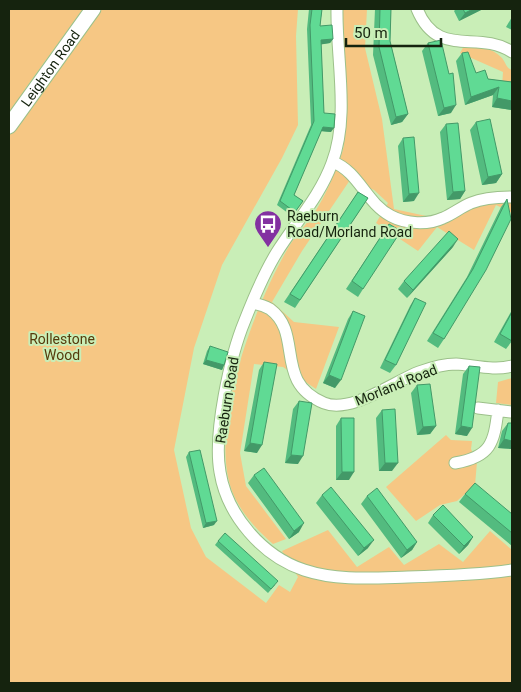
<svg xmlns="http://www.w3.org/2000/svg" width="521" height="692" font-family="Roboto,sans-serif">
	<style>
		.green { fill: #f6c784 }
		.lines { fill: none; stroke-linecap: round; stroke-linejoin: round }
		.minor-casing { stroke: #9cc08a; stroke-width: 13 }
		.tertiary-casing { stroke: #9cc08a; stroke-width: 17 }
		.minor { stroke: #fff; stroke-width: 11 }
		.tertiary { stroke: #fff; stroke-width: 15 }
		.wall { fill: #53bb7f }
		.shaded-wall { fill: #439968 }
		.building { fill: #60da94; stroke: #439968 }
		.labels { text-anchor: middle; stroke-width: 4; stroke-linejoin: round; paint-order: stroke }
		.street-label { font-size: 14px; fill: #15230e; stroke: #c9eeb7 }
		.poi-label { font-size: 14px; fill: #15230e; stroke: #c9eeb7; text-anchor: start }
		.park-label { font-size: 14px; fill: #563a0b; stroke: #c9eeb7 }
	</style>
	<rect width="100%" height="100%" fill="#c9eeb7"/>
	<!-- green -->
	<path class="green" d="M 9,9 L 83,9 L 25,89 L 32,103 L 102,9 L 298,9 L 296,36 L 298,125 L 282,158 L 222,265 L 194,348 L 174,450 L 191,528 L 206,557 L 266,603 L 279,585 L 290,592 L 298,577 L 282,551 L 328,530 L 357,567 L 389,547 L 404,565 L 439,544 L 463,562 L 490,531 L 512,550 L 512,683 L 9,683 Z
		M 343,9 L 367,9 L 365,48 L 382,119 L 394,209 L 440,219 L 502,194 L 512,196 L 512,213 L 496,205 L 474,250 L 437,227 L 418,251 L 376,223 L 388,203 L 374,190 L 350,180 L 302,251 L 272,302 L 294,322 L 339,327 L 316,389 L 283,367 L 254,364 L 240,453 L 246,486 L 286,539 L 273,544 C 258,531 244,516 235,498 C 204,434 255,305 288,248 C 297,233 311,220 319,205 C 327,192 337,168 342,153 C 345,145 344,135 345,127 C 347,91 344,56 342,20 Z
		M 465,44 C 480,47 491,47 502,58 C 506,63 506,68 512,70 L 512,89 L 502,87 L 503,72 L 460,53 Z
		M 512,378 L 512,405 L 496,403 L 498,382 Z
		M 446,435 L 451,440 L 472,441 L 471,449 L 477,462 L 475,485 L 457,501 L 440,505 L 416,521 L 386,487 Z"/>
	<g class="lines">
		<!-- minor casing -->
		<g class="minor-casing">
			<path id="minor" d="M 337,9 C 336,58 350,116 332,163 C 320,196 296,222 277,252 C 264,273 254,297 245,320 C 230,356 213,434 220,472 C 227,515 262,556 304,570 C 337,581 373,578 408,577 C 443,576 478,575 512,570
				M 417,9 C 438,60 477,29 512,52
				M 333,162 C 359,172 366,203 391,216 C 406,224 428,225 443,218 C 453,214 461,207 471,203 C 483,198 498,197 512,197
				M 252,303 C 258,304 265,306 270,309 C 304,334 273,382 324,403 C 351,414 393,382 419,372 C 430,368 443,364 456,364 C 474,365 494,371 512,366
				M 478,408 L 511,412
				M 455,463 C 491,457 494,443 498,410"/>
		</g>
		<!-- tertiary casing -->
		<g class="tertiary-casing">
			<g id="tertiary">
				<path id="s1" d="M 9,126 L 93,9"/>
			</g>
		</g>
		<!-- minor -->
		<use href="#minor" class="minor"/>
		<!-- tertiary -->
		<use href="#tertiary" class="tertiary"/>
	</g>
	<!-- wall -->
	<path class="wall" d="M 309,9 L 322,9 L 320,26 L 333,39 L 330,43 L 321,44 L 324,113 L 331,132 L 321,131 L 294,195 L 303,201 L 292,216 L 277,205 L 311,125 L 307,29 Z
		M 375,9 L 391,9 L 390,41 L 408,114 L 402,122 L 391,125 L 373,55 Z
		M 456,9 L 483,9 L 459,21 L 454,11 Z
		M 512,17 L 512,30 L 506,27 Z
		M 428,43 L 451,113 L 438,116 L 422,51 Z
		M 462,53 L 476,73 L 488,79 L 512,82 L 512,110 L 492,107 L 493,95 L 465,105 L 456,61 Z
		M 476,122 L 502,174 L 496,183 L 482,185 L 470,130 Z
		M 446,124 L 465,191 L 460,199 L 447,200 L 440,132 Z
		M 403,138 L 414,201 L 403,202 L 398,146 Z
		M 358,192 L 368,198 L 295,308 L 284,302 Z
		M 507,199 L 444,339 L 438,348 L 427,341 L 467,277 L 501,207 Z
		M 384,232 L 363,289 L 358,297 L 346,289 Z
		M 453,247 L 407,298 L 398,289 L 404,281 Z
		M 415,298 L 396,365 L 390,373 L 380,368 L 410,306 Z
		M 512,310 L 512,341 L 506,349 L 494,342 Z
		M 353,311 L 335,388 L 323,383 L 348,319 Z
		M 210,346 L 224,365 L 222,370 L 203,364 L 207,351 Z
		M 264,362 L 257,453 L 244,451 L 259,370 Z
		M 469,366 L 467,436 L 455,434 L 463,374 Z
		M 417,385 L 436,426 L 430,434 L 417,435 L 411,393 Z
		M 299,401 L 298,464 L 285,463 L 293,409 Z
		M 382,410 L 392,471 L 379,471 L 376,418 Z
		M 341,418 L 349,480 L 336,480 L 336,426 Z
		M 508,423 L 512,449 L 498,448 L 502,431 Z
		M 189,452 L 214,525 L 203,528 L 186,457 Z
		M 254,475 L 299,532 L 289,539 L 248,483 Z
		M 465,494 L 512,514 L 512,546 L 459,502 Z
		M 322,495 L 368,548 L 358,556 L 316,503 Z
		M 367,496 L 417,542 L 412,550 L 401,558 L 361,504 Z
		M 433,515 L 473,537 L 468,545 L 459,554 L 428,523 Z
		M 218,541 L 275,585 L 268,593 L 215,545 Z"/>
	<!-- shaded-wall -->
	<path class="shaded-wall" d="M 473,9 L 483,9 L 459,21 L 465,13 Z
		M 333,39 L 330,43 L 318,45 L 321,40 Z
		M 499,87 L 493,95 L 465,105 L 471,97 Z
		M 497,98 L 512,101 L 512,110 L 492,107 Z
		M 456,105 L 451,113 L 438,116 L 444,108 Z
		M 408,114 L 402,122 L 391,125 L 396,117 Z
		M 323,127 L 334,128 L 331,132 L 320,131 Z
		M 502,174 L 496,183 L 482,185 L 488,177 Z
		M 465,191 L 460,199 L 447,200 L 453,192 Z
		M 419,193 L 414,201 L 403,202 L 409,194 Z
		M 458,239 L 453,247 L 407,298 L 413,290 Z
		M 206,360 L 224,365 L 222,370 L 203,364 Z
		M 329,375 L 341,380 L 335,388 L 323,383 Z
		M 436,426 L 430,434 L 417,435 L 423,427 Z
		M 461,426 L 472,428 L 467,436 L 455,434 Z
		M 504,439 L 512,441 L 512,449 L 498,448 Z
		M 250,443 L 262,445 L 257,453 L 244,451 Z
		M 291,455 L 303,456 L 298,464 L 285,463 Z
		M 385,463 L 398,463 L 392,471 L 379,471 Z
		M 342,472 L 354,472 L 349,480 L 336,480 Z
		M 217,521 L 214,525 L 203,528 L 206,523 Z
		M 304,523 L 299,532 L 289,539 L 294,531 Z
		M 473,537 L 468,545 L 459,554 L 464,546 Z
		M 374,540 L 368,548 L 358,556 L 364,548 Z
		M 417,542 L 412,550 L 401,558 L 407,550 Z"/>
	<!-- building -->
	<path class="building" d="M 312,9 L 322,9 L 320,26 L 332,25 L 333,39 L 321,40 L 324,113 L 335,114 L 334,128 L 323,127 L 294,195 L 303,201 L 295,212 L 280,201 L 314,121 L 310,25 Z
		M 380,9 L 391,9 L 390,41 L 408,114 L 396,117 L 379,47 Z
		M 463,9 L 473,9 L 465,13 Z
		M 441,40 L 449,74 L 453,73 L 456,105 L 444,108 L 428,43 Z
		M 468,52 L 476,73 L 485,70 L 488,79 L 512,82 L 512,101 L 497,98 L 499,87 L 471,97 L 462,53 Z
		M 490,119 L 502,174 L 488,177 L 476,122 Z
		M 458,123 L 465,191 L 453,192 L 446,124 Z
		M 414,137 L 419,193 L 409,194 L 403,138 Z
		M 358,192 L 368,198 L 300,300 L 290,294 Z
		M 507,199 L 511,219 L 486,270 L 444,339 L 433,333 L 473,269 Z
		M 389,224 L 401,231 L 363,289 L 352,281 Z
		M 449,231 L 458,239 L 413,290 L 404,281 Z
		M 415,298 L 426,303 L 396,365 L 385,360 Z
		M 353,311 L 365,316 L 341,380 L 329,375 Z
		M 512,312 L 512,341 L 500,334 Z
		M 210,346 L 228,352 L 224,365 L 206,360 Z
		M 264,362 L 277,364 L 262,445 L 250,443 Z
		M 469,366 L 480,367 L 472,428 L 461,426 Z
		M 430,384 L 436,426 L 423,427 L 417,385 Z
		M 299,401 L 312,403 L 303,456 L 291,455 Z
		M 395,409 L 398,463 L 385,463 L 382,410 Z
		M 341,418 L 354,418 L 354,472 L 342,472 Z
		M 508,423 L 512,423 L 512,441 L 504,439 Z
		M 200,450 L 217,521 L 206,523 L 189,452 Z
		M 264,468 L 304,523 L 294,531 L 254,475 Z
		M 475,483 L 512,514 L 512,533 L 465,494 Z
		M 331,487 L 374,540 L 364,548 L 322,495 Z
		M 377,488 L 417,542 L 407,550 L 367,496 Z
		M 443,505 L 473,537 L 464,546 L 433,515 Z
		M 225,533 L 278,581 L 271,589 L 218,541 Z"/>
	<!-- icons -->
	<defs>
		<g id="bus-pin" transform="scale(1.4375)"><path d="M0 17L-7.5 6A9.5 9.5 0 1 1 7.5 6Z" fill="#8331a1" stroke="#c9eeb7"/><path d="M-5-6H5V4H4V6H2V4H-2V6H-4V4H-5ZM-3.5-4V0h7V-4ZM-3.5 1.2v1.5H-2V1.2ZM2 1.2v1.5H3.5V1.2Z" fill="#fff"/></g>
	</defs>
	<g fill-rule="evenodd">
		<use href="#bus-pin" x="268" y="224"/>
	</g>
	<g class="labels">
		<!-- street labels -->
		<g class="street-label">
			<text dy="5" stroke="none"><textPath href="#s1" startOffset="71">Leighton Road</textPath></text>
			<text transform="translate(396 385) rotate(-22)" y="5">Morland Road</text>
			<text transform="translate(227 400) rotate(-81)" y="5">Raeburn Road</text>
		</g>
		<!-- poi labels -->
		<g class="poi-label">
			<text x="287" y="221">Raeburn<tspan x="287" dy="16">Road/Morland Road</tspan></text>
		</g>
		<!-- park labels -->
		<g class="park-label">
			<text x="62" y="344">Rollestone<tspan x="62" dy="16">Wood</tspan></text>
		</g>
	</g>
	<!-- border -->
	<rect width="521" height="692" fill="none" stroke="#15230e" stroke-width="20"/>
	<!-- scale -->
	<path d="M346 38v8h95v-8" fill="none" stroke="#15230e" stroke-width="2.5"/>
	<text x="354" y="38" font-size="15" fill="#15230e" stroke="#c9eeb7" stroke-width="4" paint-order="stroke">50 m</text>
</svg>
